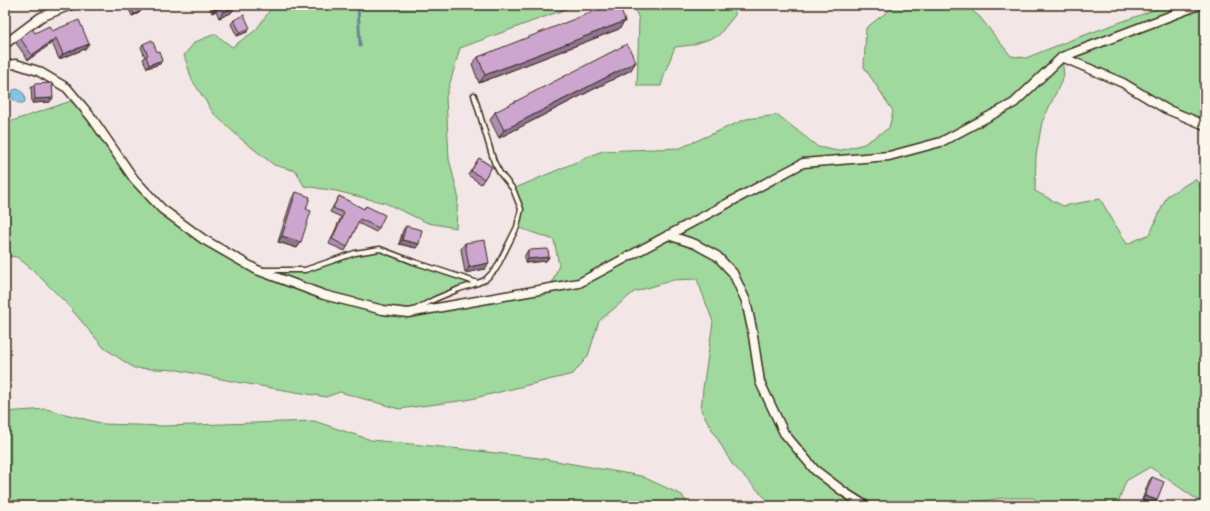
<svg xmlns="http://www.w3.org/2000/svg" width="1210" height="511" font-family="'Comic Neue',sans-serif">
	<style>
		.green { fill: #9fd99e; stroke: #6d825e }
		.water { fill: #84c5e5; stroke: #678795 }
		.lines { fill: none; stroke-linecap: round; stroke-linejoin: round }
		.stream { stroke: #678795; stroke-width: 3 }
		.service-casing { stroke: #3b2a1e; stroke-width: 7 }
		.minor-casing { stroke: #3b2a1e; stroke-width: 11 }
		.service { stroke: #fbf7ec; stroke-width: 4 }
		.minor { stroke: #fbf7ec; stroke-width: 8 }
		.wall { fill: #af8fb1; stroke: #3b2a1e }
		.shaded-wall { fill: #8f7490; stroke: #3b2a1e }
		.building { fill: #cca6ce; stroke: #3b2a1e }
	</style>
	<rect width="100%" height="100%" fill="#f2e7e6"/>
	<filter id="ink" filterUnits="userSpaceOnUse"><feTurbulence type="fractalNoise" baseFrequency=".025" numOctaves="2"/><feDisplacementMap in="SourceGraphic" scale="8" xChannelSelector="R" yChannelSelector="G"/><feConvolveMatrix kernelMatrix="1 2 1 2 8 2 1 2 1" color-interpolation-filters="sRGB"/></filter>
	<g filter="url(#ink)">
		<!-- green -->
		<path class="green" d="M 272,5 L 577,5 L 460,48 L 446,97 L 449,159 L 458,195 L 456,228 L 428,223 L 385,203 L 336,191 L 304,186 L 296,171 L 274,165 L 241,139 L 214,114 L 192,80 L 184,55 L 195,42 L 215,34 L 232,47 L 256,30 L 272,7 Z
			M 633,5 L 735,5 L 735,15 L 718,36 L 692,45 L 675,47 L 665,72 L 661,86 L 637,86 L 639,19 Z
			M 896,5 L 965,5 L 980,17 L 998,40 L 1011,56 L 1026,58 L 1071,40 L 1168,5 L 1205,5 L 1205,125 L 1062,57 L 1064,76 L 1042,122 L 1036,156 L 1035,191 L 1063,206 L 1100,199 L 1127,244 L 1150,234 L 1167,196 L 1195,179 L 1205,192 L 1205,505 L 1150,467 L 1126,481 L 1117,506 L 1047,506 L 1033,498 L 1002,498 L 952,506 L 773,506 L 732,464 L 701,410 L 703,388 L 713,322 L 697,279 L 673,280 L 634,292 L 599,321 L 588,356 L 573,374 L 467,400 L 399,409 L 340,392 L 326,397 L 236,382 L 178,370 L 134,368 L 104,348 L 66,303 L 33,270 L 17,257 L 5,256 L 5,124 L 12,121 L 77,99 L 134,179 L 162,209 L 257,270 L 305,270 L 355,253 L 380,249 L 478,283 L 410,312 L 550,288 L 559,265 L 554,240 L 517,227 L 521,209 L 513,189 L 602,151 L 680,148 L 746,119 L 778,115 L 818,147 L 838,151 L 864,144 L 889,128 L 893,111 L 864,67 L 866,28 Z
			M 46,409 L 104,424 L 164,426 L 314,421 L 371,440 L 461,449 L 539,458 L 641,476 L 682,495 L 689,506 L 5,506 L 5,412 Z"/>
		<!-- water -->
		<path class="water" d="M 18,89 L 24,94 L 25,100 L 24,103 C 17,104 13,101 11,95 L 13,90 Z"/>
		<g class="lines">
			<!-- stream -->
			<path class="stream" d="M 358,5 L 360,46"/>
			<!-- service casing -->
			<g class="service-casing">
				<path id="service" d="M 263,270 L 305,270 L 355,253 L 380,249 L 414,262 L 478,283
					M 416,309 L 435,299 L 459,289 L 472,285 L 485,280 L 496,269 L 517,227 L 521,209 L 513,189 L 500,173 L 494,162 L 474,95"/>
			</g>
			<!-- minor casing -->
			<g class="minor-casing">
				<path id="minor" d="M 5,44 L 41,17 L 71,5
					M 1062,57 L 1123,83 L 1166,109 L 1205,125
					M 5,65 L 16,64 L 38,71 L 67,88 L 92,118 L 134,179 L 162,209 L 203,239 L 257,270 L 324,295 L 383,310 L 408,313 L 579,283 L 803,163 L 889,156 L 941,142 L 1014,103 L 1062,57 L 1199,5
					M 668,235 L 695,244 L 717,256 L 733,273 L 746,301 L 752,329 L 760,382 L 784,433 L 815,470 L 844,492 L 866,506"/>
			</g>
			<!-- service -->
			<use href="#service" class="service"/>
			<!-- minor -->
			<use href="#minor" class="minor"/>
		</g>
		<!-- wall -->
		<path class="wall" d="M 130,5 L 138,5 L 141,11 L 139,13 L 132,16 L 128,7 Z
			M 209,5 L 235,5 L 231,13 L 219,18 L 216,11 L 212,13 Z
			M 234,20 L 247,32 L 237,36 L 231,24 Z
			M 625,21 L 619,29 L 479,83 L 472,64 L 478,57 Z
			M 52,31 L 85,49 L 59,59 L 52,43 L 28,60 L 16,43 L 20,38 L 35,33 Z
			M 143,44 L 157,52 L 160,64 L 147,68 L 143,59 L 145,57 L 141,47 Z
			M 631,70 L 499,138 L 490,120 L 495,112 Z
			M 34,84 L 50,102 L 32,103 L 31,88 Z
			M 479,158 L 492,167 L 481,184 L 468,175 Z
			M 296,192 L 306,209 L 301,242 L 297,248 L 278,242 L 292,198 Z
			M 339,196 L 363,209 L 366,206 L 379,228 L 376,232 L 358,223 L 347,247 L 345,251 L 329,244 L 341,217 L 330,212 Z
			M 406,226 L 416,248 L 399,244 L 403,230 Z
			M 465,243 L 485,269 L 465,273 L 461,249 Z
			M 528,250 L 549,257 L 546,261 L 525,263 L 525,255 Z
			M 1152,477 L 1154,504 L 1142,500 L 1149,481 Z"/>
		<!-- shaded-wall -->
		<path class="shaded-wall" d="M 220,5 L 216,11 L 212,13 L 216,7 Z
			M 235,7 L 231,13 L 219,18 L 223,12 Z
			M 141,11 L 139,13 L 132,16 L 134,14 Z
			M 625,21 L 619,29 L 479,83 L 485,75 Z
			M 250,28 L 247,32 L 237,36 L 240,32 Z
			M 56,38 L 52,43 L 28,60 L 32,55 Z
			M 89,44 L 85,49 L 59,59 L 63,54 Z
			M 162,60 L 160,64 L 147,68 L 149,65 Z
			M 636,62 L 631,70 L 499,138 L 504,130 Z
			M 53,98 L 50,102 L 32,103 L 35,99 Z
			M 282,236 L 301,242 L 297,248 L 278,242 Z
			M 402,240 L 419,244 L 416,248 L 399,244 Z
			M 549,257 L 546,261 L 525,263 L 528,259 Z
			M 489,263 L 485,269 L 465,273 L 469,267 Z
			M 1145,496 L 1157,500 L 1154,504 L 1142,500 Z"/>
		<!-- building -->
		<path class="building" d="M 130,5 L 138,5 L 141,11 L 134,14 Z
			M 215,5 L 235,5 L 235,7 L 223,12 L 220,5 L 216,7 Z
			M 610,5 L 619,5 L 625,21 L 485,75 L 478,57 Z
			M 244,15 L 250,28 L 240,32 L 234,20 Z
			M 79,20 L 89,44 L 63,54 L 56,38 L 32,55 L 20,38 L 32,29 L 35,33 L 49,26 L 52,31 Z
			M 152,40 L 157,52 L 159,51 L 162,60 L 149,65 L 146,56 L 148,55 L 143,44 Z
			M 627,44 L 636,62 L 504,130 L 495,112 Z
			M 52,83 L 53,98 L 35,99 L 34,84 Z
			M 479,158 L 492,167 L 484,179 L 471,171 Z
			M 296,192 L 310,197 L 306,209 L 311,211 L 301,242 L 282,236 Z
			M 339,196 L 364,209 L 366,206 L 385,215 L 379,228 L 360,219 L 347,247 L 332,239 L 344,213 L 333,208 Z
			M 406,226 L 422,230 L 419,244 L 402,240 Z
			M 485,240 L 489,263 L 469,267 L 465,243 Z
			M 548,249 L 549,257 L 528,259 L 528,250 Z
			M 1152,477 L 1164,482 L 1157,500 L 1145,496 Z"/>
	</g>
	<!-- margin -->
	<rect width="1210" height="511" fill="none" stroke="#fbf7ec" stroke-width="20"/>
	<rect x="10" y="10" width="1190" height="491" fill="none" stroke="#3b2a1e" stroke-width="1.5" filter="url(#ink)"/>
</svg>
